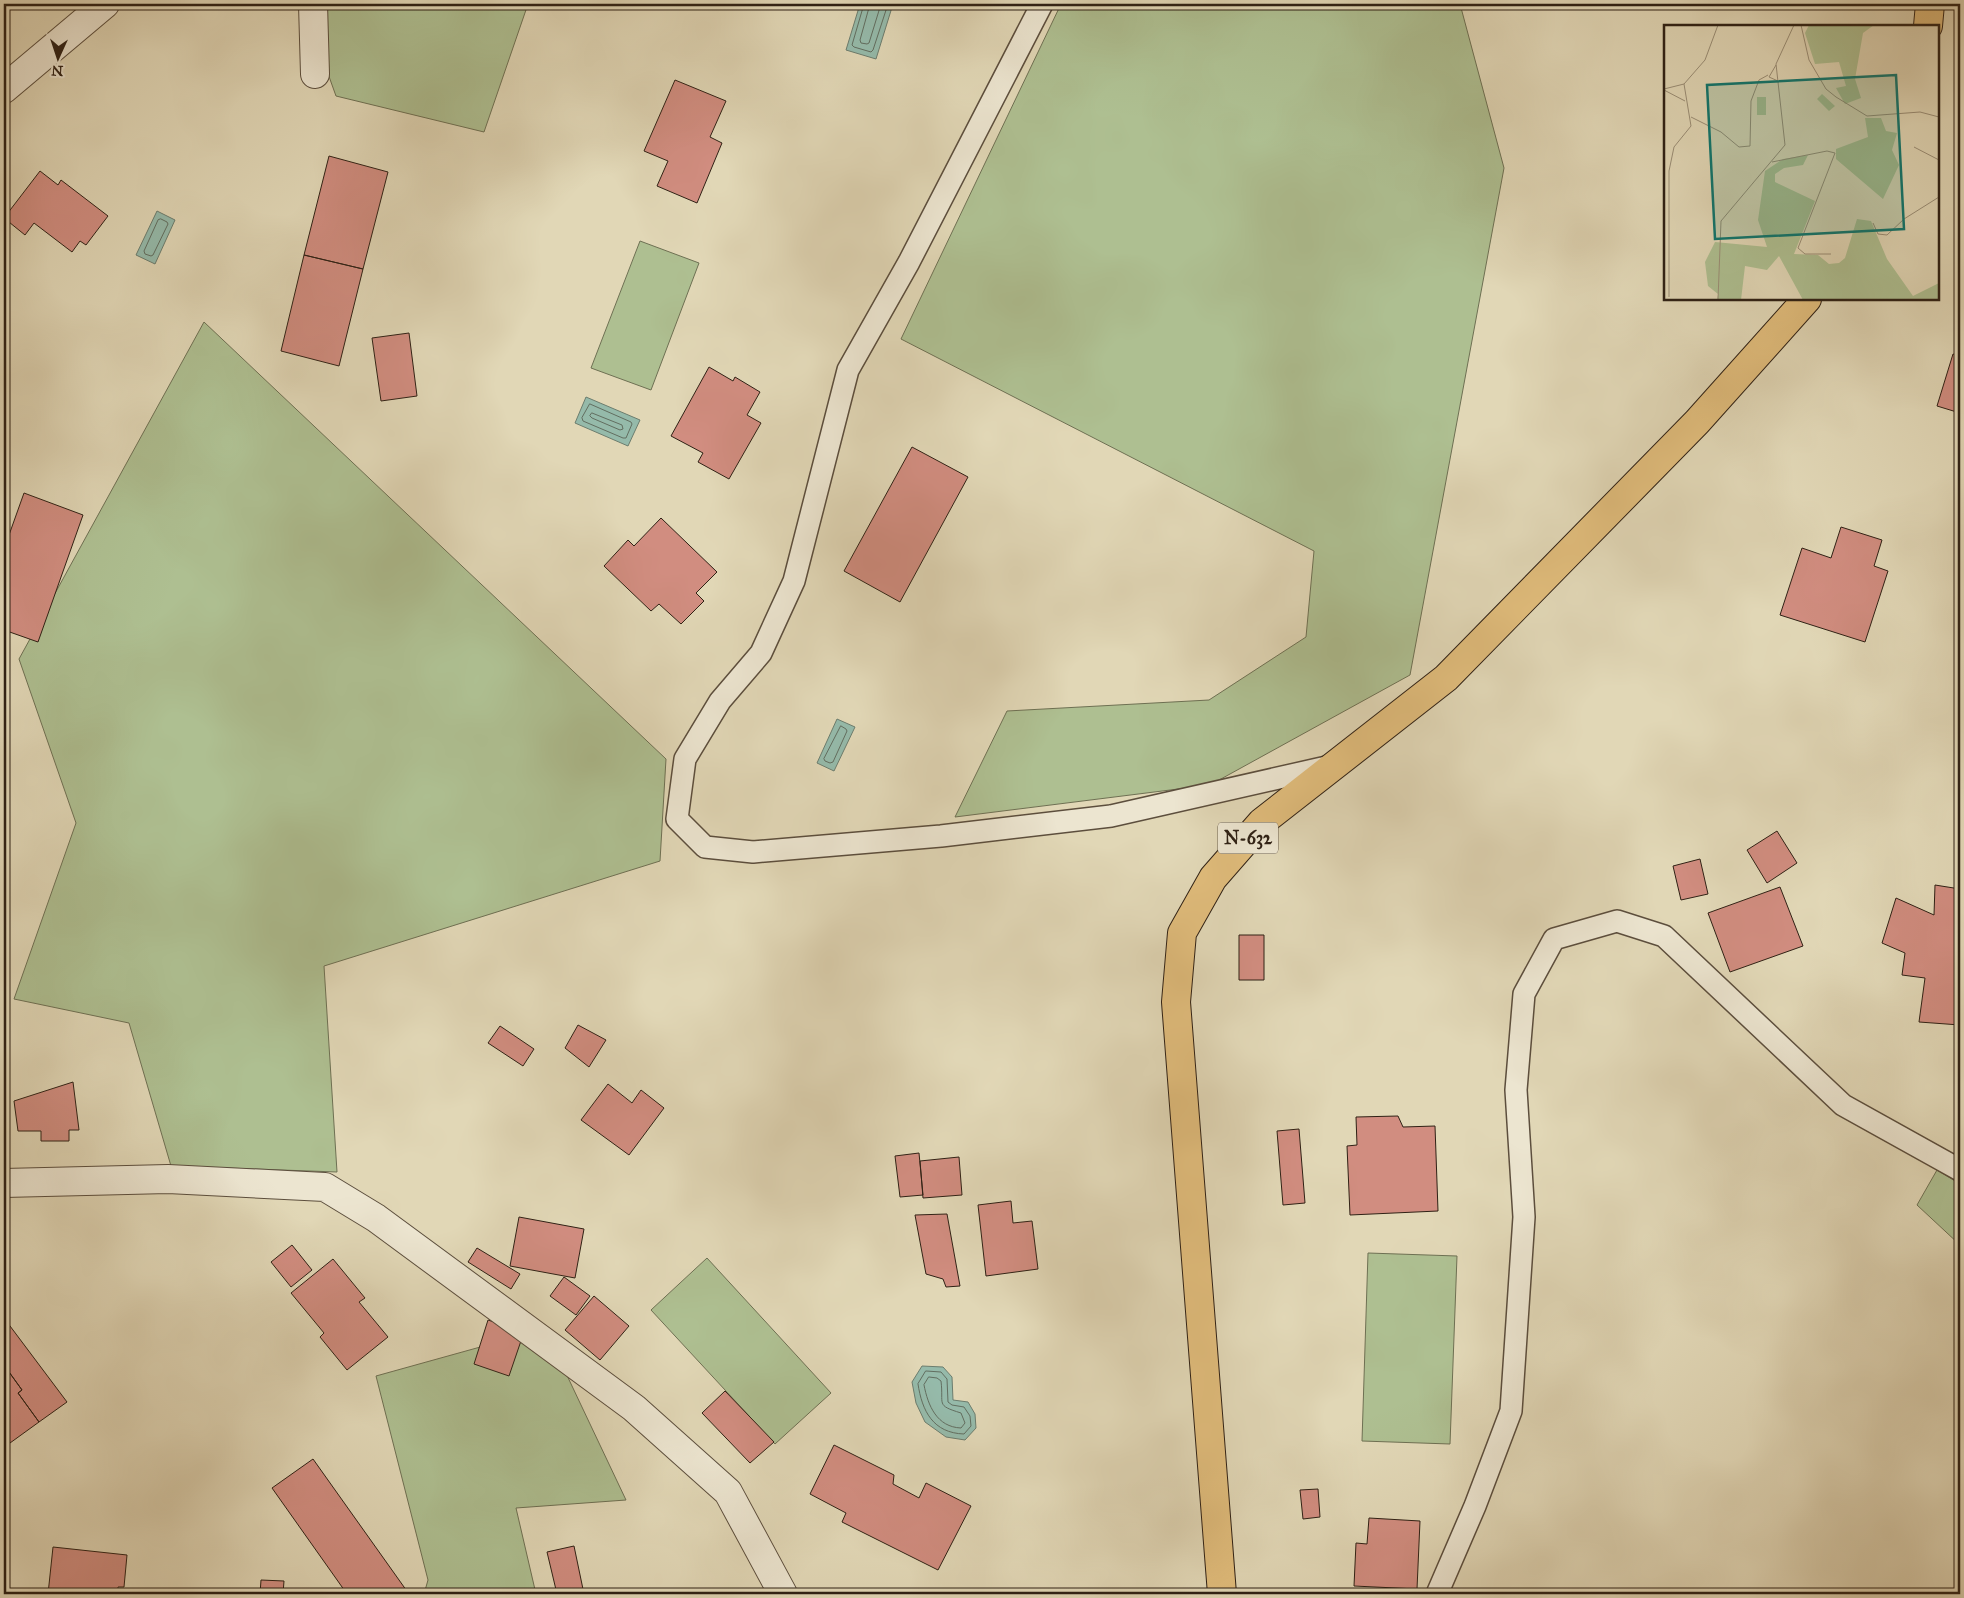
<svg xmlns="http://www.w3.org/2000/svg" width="1964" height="1598" font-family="'IM FELL Great Primer',serif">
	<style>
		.green { fill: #aebf91; stroke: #6e7053 }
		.water { fill: #95baaa; stroke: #6c7d6e }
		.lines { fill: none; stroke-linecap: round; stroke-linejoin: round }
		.shore { stroke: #626e60; stroke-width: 1 }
		.building { fill: #d18d80; stroke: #2f2115 }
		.service-casing { stroke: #5c4e3d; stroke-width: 24 }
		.minor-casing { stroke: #5c4e3d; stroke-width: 30 }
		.trunk-casing { stroke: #2f2115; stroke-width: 30 }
		.service { stroke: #ece5d0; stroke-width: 21 }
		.minor { stroke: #ece5d0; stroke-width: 28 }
		.trunk { stroke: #e0bc7b; stroke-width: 28 }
		.labels { text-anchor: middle; stroke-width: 4.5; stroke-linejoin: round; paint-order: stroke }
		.shield { fill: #ece5d0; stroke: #685c4d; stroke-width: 1 }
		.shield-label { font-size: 18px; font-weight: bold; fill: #2f2115 }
		.inset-road { fill: none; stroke: #9a8e76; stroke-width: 1 }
		.view { fill: #0f766e; fill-opacity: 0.15; stroke: #0f766e; stroke-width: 2.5 }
		.inset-edge { fill: none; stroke: #2f2115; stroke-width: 2.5 }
	</style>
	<rect width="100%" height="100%" fill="#e1d7b6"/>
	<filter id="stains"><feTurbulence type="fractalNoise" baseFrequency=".004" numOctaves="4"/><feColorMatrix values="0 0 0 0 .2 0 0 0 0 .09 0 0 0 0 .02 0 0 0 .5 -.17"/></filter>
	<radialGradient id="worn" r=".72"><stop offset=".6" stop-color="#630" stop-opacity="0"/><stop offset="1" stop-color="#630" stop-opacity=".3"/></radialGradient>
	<!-- green -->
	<path class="green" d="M 303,4 L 528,4 L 484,132 L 336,96 Z
		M 1061,4 L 1460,4 L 1504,168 L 1410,675 L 1210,785 L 955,817 L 1007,711 L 1209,700 L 1306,637 L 1314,551 L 901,339 Z
		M 640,241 L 699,263 L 651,390 L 591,368 Z
		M 204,322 L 666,759 L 660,861 L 324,966 L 337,1172 L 171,1166 L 129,1023 L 14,999 L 76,823 L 19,659 Z
		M 1937,1170 L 1960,1184 L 1960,1245 L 1917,1205 Z
		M 1368,1253 L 1457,1256 L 1450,1444 L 1362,1441 Z
		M 707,1258 L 831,1393 L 775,1444 L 651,1310 Z
		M 545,1329 L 626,1500 L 516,1508 L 536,1594 L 424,1594 L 428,1580 L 376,1376 Z"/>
	<!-- water -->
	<path class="water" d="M 860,4 L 893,4 L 876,59 L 846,50 Z
		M 157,211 L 175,220 L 155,264 L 136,255 Z
		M 586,397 L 640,420 L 628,446 L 575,423 Z
		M 837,719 L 855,727 L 834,771 L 817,763 Z
		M 922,1366 L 943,1367 L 952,1377 L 953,1400 L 968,1402 L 975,1414 L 976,1428 L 965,1440 L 946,1437 L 925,1422 L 916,1403 L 912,1382 Z"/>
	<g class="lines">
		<!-- shore -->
		<path class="shore" d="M 864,4 L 852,45 L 854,47 L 871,52 L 873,50 L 888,4
			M 870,4 L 860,40 L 861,43 L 867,44 L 869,43 L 881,4
			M 161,219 L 167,222 L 168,224 L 153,255 L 151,256 L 145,254 L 144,251 L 158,220 Z
			M 590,404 L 631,422 L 632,424 L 626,438 L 623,438 L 583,421 L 582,418 Z
			M 592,413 L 622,425 L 623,429 L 620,430 L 592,418 L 590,416 Z
			M 841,726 L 846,729 L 847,731 L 833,762 L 830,763 L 825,761 L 824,759 Z
			M 926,1371 L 941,1372 L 947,1379 L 948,1402 L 952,1405 L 964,1407 L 970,1416 L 971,1426 L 964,1434 C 933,1433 922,1411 918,1384 Z
			M 929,1377 L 937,1378 L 941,1381 C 944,1405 935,1405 961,1413 L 965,1423 L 961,1428 C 937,1427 928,1406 924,1385 Z"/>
	</g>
	<!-- building -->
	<path class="building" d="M 675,80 L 726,101 L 710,137 L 722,143 L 697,203 L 657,186 L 668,161 L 644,151 Z
		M 329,156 L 388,172 L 363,269 L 304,255 Z
		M 40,171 L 58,185 L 61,180 L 108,216 L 86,245 L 80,241 L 72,252 L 34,223 L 25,235 L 4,218 Z
		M 304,255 L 363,269 L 339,366 L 281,351 Z
		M 409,333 L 417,396 L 381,401 L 372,338 Z
		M 1953,354 L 1960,356 L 1960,413 L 1937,406 Z
		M 709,367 L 733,381 L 735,377 L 760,392 L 747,415 L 761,423 L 729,479 L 698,462 L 703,453 L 671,436 Z
		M 912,447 L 968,477 L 900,602 L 844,571 Z
		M 24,493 L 83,515 L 38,642 L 4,630 L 4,549 Z
		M 661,518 L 717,572 L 696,593 L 704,601 L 681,624 L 659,604 L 651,611 L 604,566 L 628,540 L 634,546 Z
		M 1841,527 L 1882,540 L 1874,566 L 1888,571 L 1865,642 L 1780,615 L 1802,548 L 1831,558 Z
		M 1777,831 L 1797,863 L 1767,883 L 1747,850 Z
		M 1700,859 L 1708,894 L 1681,900 L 1673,866 Z
		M 1935,885 L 1960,889 L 1960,1025 L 1919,1022 L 1925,978 L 1902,975 L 1905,953 L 1882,943 L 1896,898 L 1934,915 Z
		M 1780,887 L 1803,946 L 1730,972 L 1708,913 Z
		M 1239,935 L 1264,935 L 1264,980 L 1239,980 Z
		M 578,1025 L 606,1040 L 589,1067 L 565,1048 Z
		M 500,1026 L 534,1049 L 523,1066 L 488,1043 Z
		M 73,1082 L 79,1130 L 69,1130 L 69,1141 L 41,1141 L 41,1131 L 18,1131 L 14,1101 Z
		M 608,1084 L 632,1103 L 641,1090 L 664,1108 L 629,1155 L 581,1120 Z
		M 1398,1116 L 1403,1127 L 1435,1126 L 1438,1211 L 1350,1215 L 1347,1146 L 1357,1145 L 1356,1117 Z
		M 1299,1129 L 1305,1203 L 1283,1205 L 1277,1131 Z
		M 919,1153 L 923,1195 L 900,1197 L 895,1156 Z
		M 959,1157 L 962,1195 L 923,1198 L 920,1161 Z
		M 1011,1201 L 1013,1223 L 1032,1221 L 1038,1269 L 986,1276 L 978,1205 Z
		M 947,1214 L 960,1286 L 946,1287 L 943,1279 L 926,1274 L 915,1215 Z
		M 519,1217 L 584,1229 L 575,1278 L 510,1266 Z
		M 292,1245 L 312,1270 L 291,1287 L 271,1262 Z
		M 477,1248 L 520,1274 L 511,1289 L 468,1262 Z
		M 333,1259 L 365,1298 L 359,1302 L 388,1337 L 347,1370 L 320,1337 L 324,1333 L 291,1293 Z
		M 564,1277 L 590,1296 L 576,1315 L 550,1296 Z
		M 594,1296 L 629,1326 L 600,1360 L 565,1330 Z
		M 4,1318 L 67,1402 L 39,1422 L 18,1393 L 22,1390 L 4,1365 Z
		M 488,1320 L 524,1332 L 509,1376 L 474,1364 Z
		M 4,1365 L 22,1390 L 18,1393 L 39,1422 L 10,1443 L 4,1434 Z
		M 725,1391 L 774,1442 L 750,1463 L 702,1413 Z
		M 834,1445 L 894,1475 L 893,1484 L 919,1498 L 926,1483 L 971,1506 L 938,1570 L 842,1522 L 846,1513 L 810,1494 Z
		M 313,1459 L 409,1594 L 347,1594 L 272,1488 Z
		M 1318,1489 L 1320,1517 L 1303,1519 L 1300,1490 Z
		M 1369,1518 L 1420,1521 L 1417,1589 L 1354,1586 L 1356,1543 L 1367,1544 Z
		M 574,1546 L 584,1594 L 557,1594 L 547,1552 Z
		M 53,1547 L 127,1555 L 124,1587 L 118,1587 L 118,1594 L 48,1594 Z
		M 261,1580 L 284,1581 L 283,1594 L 260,1594 Z"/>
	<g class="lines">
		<!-- service casing -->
		<g class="service-casing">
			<path id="service" d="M 1042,4 L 909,262 L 848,370 L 794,581 L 761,653 L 720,701 L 685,759 L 677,819 L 705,847 L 753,852 L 941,836 L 1111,816 L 1331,766
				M 1437,1594 L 1475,1506 L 1511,1411 L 1524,1217 L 1516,1090 L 1524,994 L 1554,939 L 1617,921 L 1664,936 L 1843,1105 L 1960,1170"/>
		</g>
		<!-- minor casing -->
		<g class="minor-casing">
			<path id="minor" d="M 313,4 L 315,74
				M 4,89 L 105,4
				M 4,1183 L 168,1179 L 325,1187 L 376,1218 L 634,1408 L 728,1492 L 783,1594"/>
		</g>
		<!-- trunk casing -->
		<g class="trunk-casing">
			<path id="trunk" d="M 1928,26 L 1930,4
				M 1222,1594 L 1176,1002 L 1182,933 L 1213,878 L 1262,822 L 1446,678 L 1697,422 L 1807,299"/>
		</g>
		<!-- service -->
		<use href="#service" class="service"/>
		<!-- minor -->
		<use href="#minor" class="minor"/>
		<!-- trunk -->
		<use href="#trunk" class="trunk"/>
	</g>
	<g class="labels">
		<!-- shield labels -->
		<rect class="shield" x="1218" y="822.5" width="60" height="31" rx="4"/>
		<g class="shield-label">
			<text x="1248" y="844">N-632</text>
		</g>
	</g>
	<!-- overview -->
	<g transform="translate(1664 25)">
		<rect width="275" height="275" fill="#e1d7b6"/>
		<path d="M 145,0 L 210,0 L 199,8 L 191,54 L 197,73 L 181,79 L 172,63 L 182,61 L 175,37 L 151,39 L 141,8 ZM 158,69 L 171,81 L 165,86 L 153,74 ZM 93,72 L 102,72 L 102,90 L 93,90 ZM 201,93 L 217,93 L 222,106 L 233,108 L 228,125 L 235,140 L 219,174 L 172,134 L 172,124 L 204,112 ZM 144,130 L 139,140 L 120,143 L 111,149 L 111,157 L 151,176 L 130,229 L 154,230 L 165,239 L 175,238 L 181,233 L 193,194 L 207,196 L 223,234 L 249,271 L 275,258 L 275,275 L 139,275 L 115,231 L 103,245 L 81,241 L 77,275 L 53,275 L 54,269 L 44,261 L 41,237 L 51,217 L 103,222 L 94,195 L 101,146 L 119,134 Z" fill="#aebf91"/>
		<path class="inset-road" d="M 137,0 L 145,35 L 162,64 L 172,72 L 203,91 L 256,87 L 275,92M 112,40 L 105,52 L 114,56M 0,64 L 20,59M 0,65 L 21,76M 27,92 L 57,107 L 75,122 L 86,121 L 87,76 L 95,55 L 104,50M 250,122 L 275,135M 108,137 L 163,126 L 171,128 L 134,223 L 141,229 L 167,229M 209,198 L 214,209 L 223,210 L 240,194 L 275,172M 5,272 L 5,146 L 10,122 L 27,101 L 20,59 L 41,35 L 54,0M 54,275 L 57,196 L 121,120 L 112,39 L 130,0"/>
		<path class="view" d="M 232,50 L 240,204 L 51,214 L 43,60 Z"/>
		<rect width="275" height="275" class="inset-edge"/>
	</g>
	<!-- margin -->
	<rect width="1964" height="1598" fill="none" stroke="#e1d7b6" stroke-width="20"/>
	<rect x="5" y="5" width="1954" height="1588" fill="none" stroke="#2f2115" stroke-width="2.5"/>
	<rect x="10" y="10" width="1944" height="1578" fill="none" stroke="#2f2115"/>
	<!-- north arrow -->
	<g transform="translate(58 58) rotate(183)" stroke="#ece5d0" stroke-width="4" paint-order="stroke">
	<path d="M0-4L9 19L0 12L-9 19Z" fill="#2f2115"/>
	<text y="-8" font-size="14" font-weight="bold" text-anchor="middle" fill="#2f2115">N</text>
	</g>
	<rect width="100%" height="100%" filter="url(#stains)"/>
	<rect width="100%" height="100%" fill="url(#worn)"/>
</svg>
